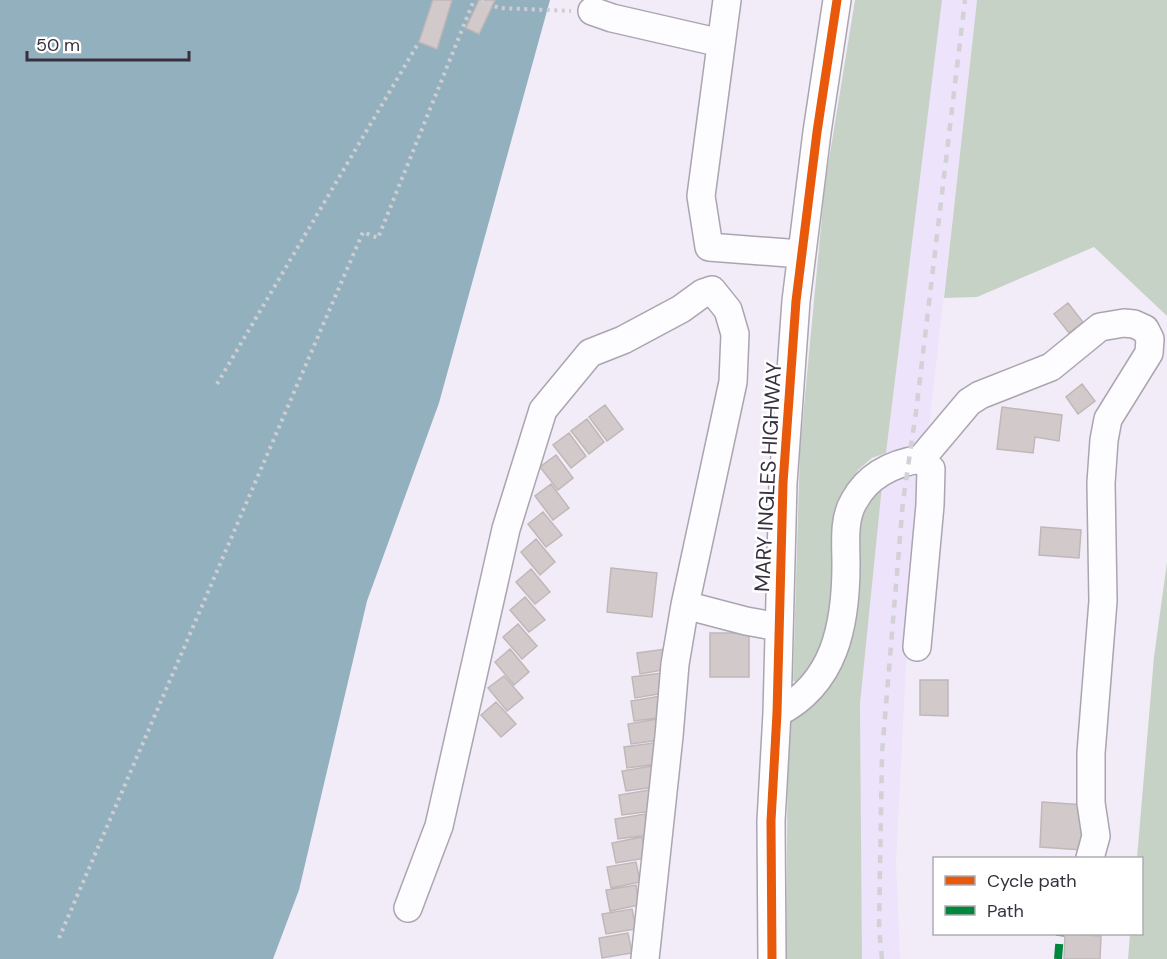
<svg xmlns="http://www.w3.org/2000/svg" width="1167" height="959" font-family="'DM Sans',sans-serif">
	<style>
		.built { fill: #ede3fa }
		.forest { fill: #c7d2c6 }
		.water { fill: #92b0be }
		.building { fill: #d2c9ca; stroke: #c0b7b8; stroke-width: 1.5 }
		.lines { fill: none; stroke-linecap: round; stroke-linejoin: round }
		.minor-casing { stroke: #aaa5b0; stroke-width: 30 }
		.path { stroke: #cfcdd2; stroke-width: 4; stroke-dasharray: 3 4.5; stroke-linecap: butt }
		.minor { stroke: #fdfcfe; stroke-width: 27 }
		.rail { stroke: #d2d1d5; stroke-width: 4.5; stroke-dasharray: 8 8; stroke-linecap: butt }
		.quiet { stroke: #00873e; stroke-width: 8; stroke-dasharray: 15 8; stroke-linecap: butt }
		.cycleway-casing { stroke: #fff; stroke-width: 13 }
		.cycleway { stroke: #e8590c; stroke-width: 9 }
		.labels { text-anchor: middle; stroke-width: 5; stroke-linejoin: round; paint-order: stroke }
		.street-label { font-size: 21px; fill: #37313e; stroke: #fff }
	</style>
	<rect width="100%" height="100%" fill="#f1ecf7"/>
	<!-- built -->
	<path class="built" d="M 942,0 L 977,0 L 909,603 L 896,862 L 900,959 L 862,959 L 860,704 L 882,486 Z"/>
	<!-- forest -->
	<path class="forest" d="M 855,0 L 942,0 L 886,453 L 872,458 L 858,470 L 847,493 L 824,641 L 810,677 L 801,683 L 793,681 L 800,449 L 825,184 Z
		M 977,0 L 1167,0 L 1167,316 L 1094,247 L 977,297 L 944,298 Z
		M 882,486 L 860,704 L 862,959 L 786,959 L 788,721 L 837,669 L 853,530 L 866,501 Z
		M 1167,562 L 1167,959 L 1128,959 L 1130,934 L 1142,934 L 1142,858 L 1137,858 L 1154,657 Z"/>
	<!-- water -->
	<path class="water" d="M 0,0 L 550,0 L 439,403 L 367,601 L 299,890 L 273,959 L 0,959 Z"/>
	<!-- building -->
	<path class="building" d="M 433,0 L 452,0 L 437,49 L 419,42 Z
		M 479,0 L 495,0 L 479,34 L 466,28 Z
		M 1068,303 L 1083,322 L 1069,333 L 1054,314 Z
		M 1082,384 L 1095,401 L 1078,414 L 1066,397 Z
		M 605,405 L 623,429 L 607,441 L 589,417 Z
		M 1002,407 L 1062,415 L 1059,441 L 1035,437 L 1033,453 L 997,449 Z
		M 587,419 L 604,442 L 589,454 L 571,431 Z
		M 569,433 L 586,456 L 571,468 L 553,445 Z
		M 556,455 L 573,478 L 558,490 L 540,467 Z
		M 551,484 L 569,508 L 553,520 L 535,496 Z
		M 543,512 L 562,535 L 546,547 L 528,524 Z
		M 1041,527 L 1081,530 L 1079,558 L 1039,555 Z
		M 536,539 L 555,562 L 540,575 L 521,552 Z
		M 611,568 L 657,573 L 652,617 L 607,612 Z
		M 531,569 L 550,592 L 535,604 L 516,582 Z
		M 525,597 L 545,620 L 529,632 L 510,610 Z
		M 518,624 L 537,646 L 522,659 L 503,637 Z
		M 710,633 L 749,633 L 749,677 L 710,677 Z
		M 510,649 L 529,672 L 514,685 L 495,662 Z
		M 666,649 L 669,669 L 640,674 L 637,653 Z
		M 662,673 L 665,693 L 635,698 L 632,677 Z
		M 504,676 L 523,698 L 507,711 L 488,688 Z
		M 920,680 L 948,680 L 948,716 L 920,715 Z
		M 660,696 L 663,717 L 634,721 L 631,701 Z
		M 496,702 L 516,724 L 501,737 L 481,715 Z
		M 657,719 L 660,740 L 631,744 L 628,724 Z
		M 654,743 L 657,764 L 627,768 L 624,747 Z
		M 652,766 L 655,787 L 626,791 L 622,771 Z
		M 649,790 L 652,811 L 622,815 L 619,795 Z
		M 1042,802 L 1085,805 L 1082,850 L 1040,847 Z
		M 645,814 L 648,835 L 618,839 L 615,819 Z
		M 642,837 L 646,858 L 616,863 L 612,843 Z
		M 636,862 L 640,882 L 611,888 L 607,867 Z
		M 636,885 L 639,905 L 610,911 L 606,890 Z
		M 632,909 L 636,929 L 606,934 L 602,914 Z
		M 628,933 L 632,953 L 602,958 L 599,938 Z
		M 1065,934 L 1101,936 L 1100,959 L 1064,959 Z"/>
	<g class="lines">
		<!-- minor casing -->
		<g class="minor-casing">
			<path id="minor" d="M 727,0 L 701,196 L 709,247 L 801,254
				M 592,11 L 612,18 L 721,43
				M 685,605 L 746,621 L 779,627
				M 917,647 L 930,505 L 931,469 L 921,459 L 969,402 L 980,395 L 1051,367 L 1100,327 L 1124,323 L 1134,324 L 1145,329 L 1150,339 L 1149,353 L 1108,419 L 1104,440 L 1101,483 L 1103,601 L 1091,753 L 1091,803 L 1096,836 L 1090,858
				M 777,713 C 835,684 846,625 846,564 C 846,544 843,519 854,501 C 868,475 894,463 921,459
				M 408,908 L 439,826 L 506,529 L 543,410 L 590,353 L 623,340 L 681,309 L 703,293 L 712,290 L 728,310 L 735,334 L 733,382 L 685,605 L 675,664 L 669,736 L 645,959
				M 772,959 L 771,821 L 777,713 L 783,483 L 796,301 L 817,132 L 837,0"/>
		</g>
		<!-- path -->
		<path class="path" d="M 481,0 L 499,8 L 571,11
			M 217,384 L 419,42
			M 59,938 L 363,232 L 378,238 L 474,0"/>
		<!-- minor -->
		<use href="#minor" class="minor"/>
		<!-- rail -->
		<path class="rail" d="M 882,959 L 879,929 L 882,753 L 903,501 L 916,412 L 965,0"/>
		<!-- quiet -->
		<path class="quiet" d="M 1058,959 L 1060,934"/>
		<!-- cycleway casing -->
		<g class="cycleway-casing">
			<path id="cycleway" d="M 772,959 L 771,821 L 777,713 L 783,483 L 796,301 L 817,132 L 837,0"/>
		</g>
		<!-- cycleway -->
		<use href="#cycleway" class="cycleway"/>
	</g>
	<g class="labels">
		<!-- street labels -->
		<g class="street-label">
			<text transform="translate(768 477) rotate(-87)" y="7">MARY INGLES HIGHWAY</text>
		</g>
	</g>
	<!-- legend -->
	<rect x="933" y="857" width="210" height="78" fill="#ffffff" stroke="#afadb2" stroke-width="1.5"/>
	<rect x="945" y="876" width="30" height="9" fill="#e8590c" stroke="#afadb2" stroke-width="1.5"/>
	<text x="987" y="887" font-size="18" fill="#37313e">Cycle path</text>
	<rect x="945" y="906" width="30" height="9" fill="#00873e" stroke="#afadb2" stroke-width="1.5"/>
	<text x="987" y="917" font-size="18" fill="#37313e">Path</text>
	<!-- scale -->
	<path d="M27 51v9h162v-9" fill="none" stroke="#37313e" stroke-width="3"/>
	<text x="36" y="51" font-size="18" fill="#37313e" stroke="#ffffff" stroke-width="4.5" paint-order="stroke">50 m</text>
</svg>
